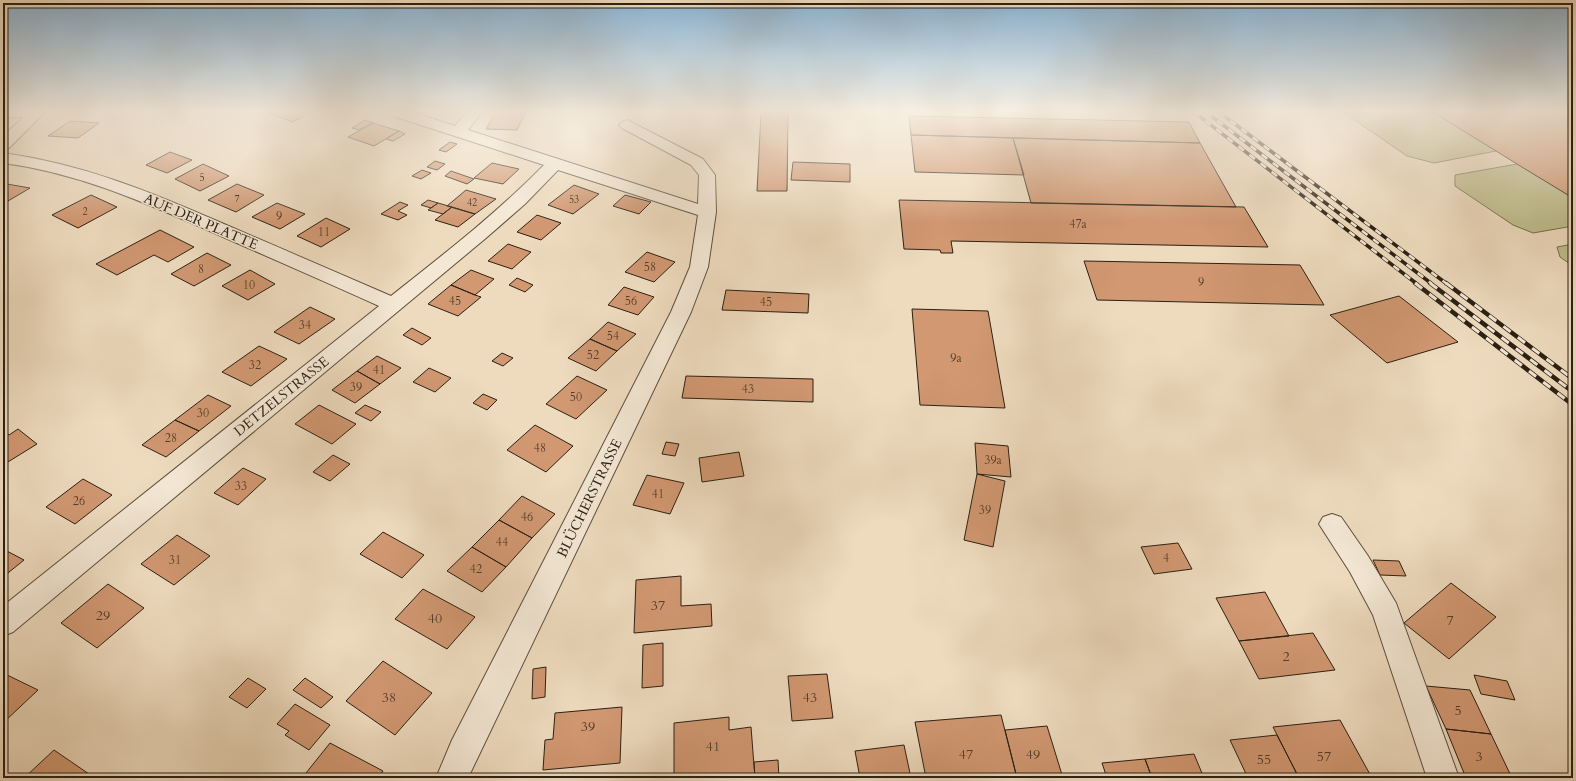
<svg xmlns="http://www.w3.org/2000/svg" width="1576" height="781" font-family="Cardo,serif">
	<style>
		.green { fill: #bfbe8d; stroke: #756f50 }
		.building { fill: #d19872; stroke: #2b2013 }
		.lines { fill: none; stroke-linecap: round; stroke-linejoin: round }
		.minor-casing { stroke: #5c4f3e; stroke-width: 2 }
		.minor { fill: #f4e8d5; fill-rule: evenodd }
		.rail-far1-casing { stroke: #2b2013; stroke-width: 3.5 }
		.rail-casing { stroke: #2b2013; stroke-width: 4.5 }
		.rail-far1 { stroke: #f4e8d5; stroke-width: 2.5; stroke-dasharray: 7; stroke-linecap: butt }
		.rail { stroke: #f4e8d5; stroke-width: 3; stroke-dasharray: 9; stroke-linecap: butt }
		.labels { text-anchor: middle; stroke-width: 3; stroke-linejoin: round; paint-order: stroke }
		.far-number-label { font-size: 10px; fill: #543e2b }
		.number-label { font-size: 12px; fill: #543e2b }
		.street-label { font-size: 14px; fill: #2b2013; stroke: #f4e8d5 }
		.near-number-label { font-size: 14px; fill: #543e2b }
	</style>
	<rect width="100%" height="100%" fill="#eedbbe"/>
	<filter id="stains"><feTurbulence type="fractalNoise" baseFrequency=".005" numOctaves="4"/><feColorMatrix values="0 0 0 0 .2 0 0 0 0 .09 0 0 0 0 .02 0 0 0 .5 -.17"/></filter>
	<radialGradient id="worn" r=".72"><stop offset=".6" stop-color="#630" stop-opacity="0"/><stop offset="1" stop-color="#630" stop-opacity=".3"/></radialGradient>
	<!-- green -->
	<path class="green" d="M 1343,112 L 1433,112 L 1496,151 L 1434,163 L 1407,156 Z
		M 1517,164 L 1573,198 L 1573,226 L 1533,233 L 1513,225 L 1455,186 L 1455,175 Z
		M 1573,244 L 1573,266 L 1560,257 L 1557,247 Z"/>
	<!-- building -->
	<path class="building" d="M 311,112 L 293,122 L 269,113 L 271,112 Z
		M 496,112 L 526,112 L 517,130 L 486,129 Z
		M 1433,112 L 1573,112 L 1573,198 L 1517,164 Z
		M 761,113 L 788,113 L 787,191 L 757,191 Z
		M 909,116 L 1189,122 L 1200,143 L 911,135 Z
		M 365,120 L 373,123 L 359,130 L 352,128 Z
		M 70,121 L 99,123 L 78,138 L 48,136 Z
		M 373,123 L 399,131 L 374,146 L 348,137 Z
		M 399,131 L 405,134 L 393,141 L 386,139 Z
		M 911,135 L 1013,138 L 1024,175 L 915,172 Z
		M 1013,138 L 1200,143 L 1236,207 L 1031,203 Z
		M 450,142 L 457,144 L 446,152 L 439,150 Z
		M 170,152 L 192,160 L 167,173 L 146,165 Z
		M 435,161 L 445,164 L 437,170 L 427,167 Z
		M 793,162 L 850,164 L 850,182 L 791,180 Z
		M 492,163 L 519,169 L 503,184 L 474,178 Z
		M 203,164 L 229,176 L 200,191 L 175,179 Z
		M 422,170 L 431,173 L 421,179 L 412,176 Z
		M 451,171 L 474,179 L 467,184 L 445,176 Z
		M 7,184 L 30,188 L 3,204 L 3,186 Z
		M 237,184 L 264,195 L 236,212 L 208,200 Z
		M 574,185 L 599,194 L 573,214 L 548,205 Z
		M 466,190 L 496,199 L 475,214 L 447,206 Z
		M 91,195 L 117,207 L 78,228 L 52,215 Z
		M 625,195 L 651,202 L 639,214 L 613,206 Z
		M 428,200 L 438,203 L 431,208 L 421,205 Z
		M 899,200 L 1244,207 L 1268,247 L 951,241 L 953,253 L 941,253 L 940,250 L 904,249 Z
		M 400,202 L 408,205 L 398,211 L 407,215 L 398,220 L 381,214 Z
		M 277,203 L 305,214 L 280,229 L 252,217 Z
		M 438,203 L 452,207 L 443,214 L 428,210 Z
		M 452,207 L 475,214 L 458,227 L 435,220 Z
		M 537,215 L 561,223 L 541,240 L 517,232 Z
		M 326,218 L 350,229 L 321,247 L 297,236 Z
		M 160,230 L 194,247 L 168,262 L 154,255 L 117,275 L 96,264 Z
		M 508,244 L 531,252 L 512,269 L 488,261 Z
		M 647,252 L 675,262 L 654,282 L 625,272 Z
		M 207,253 L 231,265 L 194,286 L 171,274 Z
		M 1084,261 L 1300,265 L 1324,305 L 1097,300 Z
		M 250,270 L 275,284 L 248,300 L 222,286 Z
		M 471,270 L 494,279 L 475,295 L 451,285 Z
		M 517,278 L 533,285 L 525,292 L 509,285 Z
		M 451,285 L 475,295 L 481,297 L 458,316 L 428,304 Z
		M 624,287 L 654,297 L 638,315 L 608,305 Z
		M 726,290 L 809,294 L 808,313 L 722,310 Z
		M 1399,296 L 1458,342 L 1387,363 L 1330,315 Z
		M 310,307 L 335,319 L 299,344 L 274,332 Z
		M 912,309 L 988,311 L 1005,408 L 920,405 Z
		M 608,322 L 636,334 L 617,351 L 590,339 Z
		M 412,328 L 431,338 L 422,345 L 403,335 Z
		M 590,339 L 617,351 L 596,371 L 568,358 Z
		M 259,346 L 287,359 L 251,386 L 222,372 Z
		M 502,353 L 513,358 L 503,366 L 492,361 Z
		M 377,356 L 401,368 L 380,384 L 357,371 Z
		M 429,368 L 451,378 L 435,392 L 413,382 Z
		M 357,371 L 380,384 L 355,403 L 332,390 Z
		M 577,376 L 607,390 L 576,419 L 546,404 Z
		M 686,376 L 813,379 L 813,402 L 682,398 Z
		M 483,394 L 497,400 L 487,410 L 473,403 Z
		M 208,395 L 231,406 L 199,431 L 175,420 Z
		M 319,405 L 356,424 L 332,444 L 295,424 Z
		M 365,405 L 381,412 L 371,421 L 355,413 Z
		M 175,420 L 199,431 L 166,457 L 142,445 Z
		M 535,425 L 573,446 L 546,472 L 507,450 Z
		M 18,429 L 37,444 L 3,465 L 3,430 L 9,435 Z
		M 666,442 L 679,444 L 675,456 L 662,454 Z
		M 975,443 L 1008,446 L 1011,477 L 977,474 Z
		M 739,452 L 744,476 L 702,482 L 699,458 Z
		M 333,455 L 350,464 L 330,481 L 313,472 Z
		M 243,468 L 266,479 L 238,505 L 214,493 Z
		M 977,474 L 1005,481 L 993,547 L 964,540 Z
		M 647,475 L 684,483 L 670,514 L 633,505 Z
		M 83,479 L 112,495 L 75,524 L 46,507 Z
		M 522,496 L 555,514 L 532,538 L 499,520 Z
		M 499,520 L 532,538 L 506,567 L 472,547 Z
		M 383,532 L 424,555 L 402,578 L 360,554 Z
		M 177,535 L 210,556 L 174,585 L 141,564 Z
		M 1178,543 L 1192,569 L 1154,574 L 1141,547 Z
		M 472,547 L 506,567 L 482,592 L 447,571 Z
		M 3,549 L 24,560 L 3,577 Z
		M 1373,560 L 1399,561 L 1406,576 L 1380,575 Z
		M 681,576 L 681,606 L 711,604 L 712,626 L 634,633 L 636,580 Z
		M 1451,583 L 1496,617 L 1449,659 L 1404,623 Z
		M 108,584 L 144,608 L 97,648 L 61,623 Z
		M 423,589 L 475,617 L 447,649 L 395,619 Z
		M 1265,592 L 1289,636 L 1239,641 L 1216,598 Z
		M 1313,633 L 1335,670 L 1259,679 L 1239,641 Z
		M 663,643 L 663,686 L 642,688 L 643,645 Z
		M 383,661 L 432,693 L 395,735 L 346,701 Z
		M 546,667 L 545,697 L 532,699 L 533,669 Z
		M 3,673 L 38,690 L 3,723 Z
		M 827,674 L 833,718 L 792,721 L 788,676 Z
		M 1474,675 L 1507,681 L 1515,700 L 1481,694 Z
		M 248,678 L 266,689 L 247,708 L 229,697 Z
		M 305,678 L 333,697 L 321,708 L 293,690 Z
		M 1426,686 L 1470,690 L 1491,734 L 1446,729 Z
		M 295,704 L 330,725 L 309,750 L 285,735 L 289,731 L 277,724 Z
		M 622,707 L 620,763 L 543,770 L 545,740 L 553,739 L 555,713 Z
		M 1001,715 L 1017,778 L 926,778 L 915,722 Z
		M 729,717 L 729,730 L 751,727 L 755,778 L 674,778 L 674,723 Z
		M 1340,720 L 1372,778 L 1299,778 L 1273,727 Z
		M 1047,726 L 1063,778 L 1017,778 L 1005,730 Z
		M 1446,729 L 1491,734 L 1512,778 L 1466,778 Z
		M 1277,735 L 1299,778 L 1248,778 L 1230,740 Z
		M 330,743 L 383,771 L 378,778 L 302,778 Z
		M 904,745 L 911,778 L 860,778 L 855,751 Z
		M 54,750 L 89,774 L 85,778 L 24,778 Z
		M 1194,754 L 1204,778 L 1152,778 L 1145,759 Z
		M 1145,759 L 1152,778 L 1107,778 L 1102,763 Z
		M 778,760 L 779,778 L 755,778 L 754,762 Z"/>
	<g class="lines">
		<!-- minor casing -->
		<g class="minor-casing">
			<path id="minor" d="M 3,112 L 45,112 L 9,148 L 3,150 L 3,136 L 24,117 L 3,118 Z
				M 388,112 L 412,112 L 455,126 L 466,112 L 482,112 L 468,130 L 698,204 L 699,175 L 691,165 L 622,128 L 619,125 L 622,122 L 627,120 L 703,159 L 715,175 L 716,212 L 708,267 L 691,312 L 468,778 L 436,778 L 452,740 L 671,312 L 690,267 L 698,215 L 558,170 L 525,204 L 486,238 L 13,632 L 3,636 L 3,606 L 379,306 C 324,281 268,257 212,232 C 143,202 79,173 3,163 L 3,153 C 83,164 151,192 224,224 C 280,248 336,272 391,296 C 444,254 497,213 544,165 L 390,115 Z
				M 1332,514 L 1341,517 L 1368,556 L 1396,603 L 1459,778 L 1427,778 L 1373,615 L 1350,572 L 1319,524 L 1323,517 Z"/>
		</g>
		<!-- minor -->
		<use href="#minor" class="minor"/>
		<!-- rail-far1 casing -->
		<g class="rail-far1-casing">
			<path id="rail-far1" d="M 1194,112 L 1417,284
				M 1206,112 L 1432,284
				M 1219,112 L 1447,284"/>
		</g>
		<!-- rail casing -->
		<g class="rail-casing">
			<path id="rail" d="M 1415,283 L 1573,405
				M 1430,283 L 1573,392
				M 1446,283 L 1573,379"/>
		</g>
		<!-- rail-far1 -->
		<use href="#rail-far1" class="rail-far1"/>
		<!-- rail -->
		<use href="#rail" class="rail"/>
	</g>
	<!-- sky -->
	<linearGradient id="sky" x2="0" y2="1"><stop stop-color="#8bb6d7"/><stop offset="0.5" stop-color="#f7efe2"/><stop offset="1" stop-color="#f7efe2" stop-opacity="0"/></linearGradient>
	<rect width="1576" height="222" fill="url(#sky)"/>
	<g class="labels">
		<!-- far-number labels -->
		<g class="far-number-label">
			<text x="202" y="181">5</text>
			<text x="237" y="202">7</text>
			<text x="574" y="203">53</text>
			<text x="472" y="206">42</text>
			<text x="85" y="215">2</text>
		</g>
		<!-- number labels -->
		<g class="number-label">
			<text x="279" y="220">9</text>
			<text x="1078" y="228">47a</text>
			<text x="324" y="236">11</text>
			<text x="650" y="271">58</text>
			<text x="201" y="273">8</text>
			<text x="1201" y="286">9</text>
			<text x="249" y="289">10</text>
			<text x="455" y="305">45</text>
			<text x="631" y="305">56</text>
			<text x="766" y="306">45</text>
			<text x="305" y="329">34</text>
			<text x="613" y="340">54</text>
			<text x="593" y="359">52</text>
			<text x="956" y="362">9a</text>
			<text x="255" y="369">32</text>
			<text x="379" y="374">41</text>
			<text x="356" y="391">39</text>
			<text x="748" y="393">43</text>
			<text x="576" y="401">50</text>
			<text x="203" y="417">30</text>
			<text x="171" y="442">28</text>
			<text x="540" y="452">48</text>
			<text x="993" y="464">39a</text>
			<text x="241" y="490">33</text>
			<text x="658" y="498">41</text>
			<text x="79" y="505">26</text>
			<text x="985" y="514">39</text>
			<text x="527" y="521">46</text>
			<text x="502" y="546">44</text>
			<text x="1166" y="562">4</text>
			<text x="175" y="564">31</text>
			<text x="476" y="573">42</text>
		</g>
		<!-- street labels -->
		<g class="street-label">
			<text transform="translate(201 221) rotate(23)" y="5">AUF DER PLATTE</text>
			<text transform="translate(281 396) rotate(-39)" y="5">DETZELSTRASSE</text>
			<text transform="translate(589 498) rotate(-64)" y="5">BLÜCHERSTRASSE</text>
		</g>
		<!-- near-number labels -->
		<g class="near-number-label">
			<text x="658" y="610">37</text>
			<text x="103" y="620">29</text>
			<text x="435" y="623">40</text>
			<text x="1450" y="625">7</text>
			<text x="1286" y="661">2</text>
			<text x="389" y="702">38</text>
			<text x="810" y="702">43</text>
			<text x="1458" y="715">5</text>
			<text x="588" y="731">39</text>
			<text x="713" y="751">41</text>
			<text x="966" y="759">47</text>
			<text x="1033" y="759">49</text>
			<text x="1324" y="761">57</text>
			<text x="1479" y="761">3</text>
			<text x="1264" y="764">55</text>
		</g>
	</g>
	<!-- margin -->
	<rect width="1576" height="781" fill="none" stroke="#eedbbe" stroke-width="16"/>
	<rect x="4" y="4" width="1568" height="773" fill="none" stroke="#2b2013" stroke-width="2"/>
	<rect x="8" y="8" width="1560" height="765" fill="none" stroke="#2b2013"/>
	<rect width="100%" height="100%" filter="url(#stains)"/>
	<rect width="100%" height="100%" fill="url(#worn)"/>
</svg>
